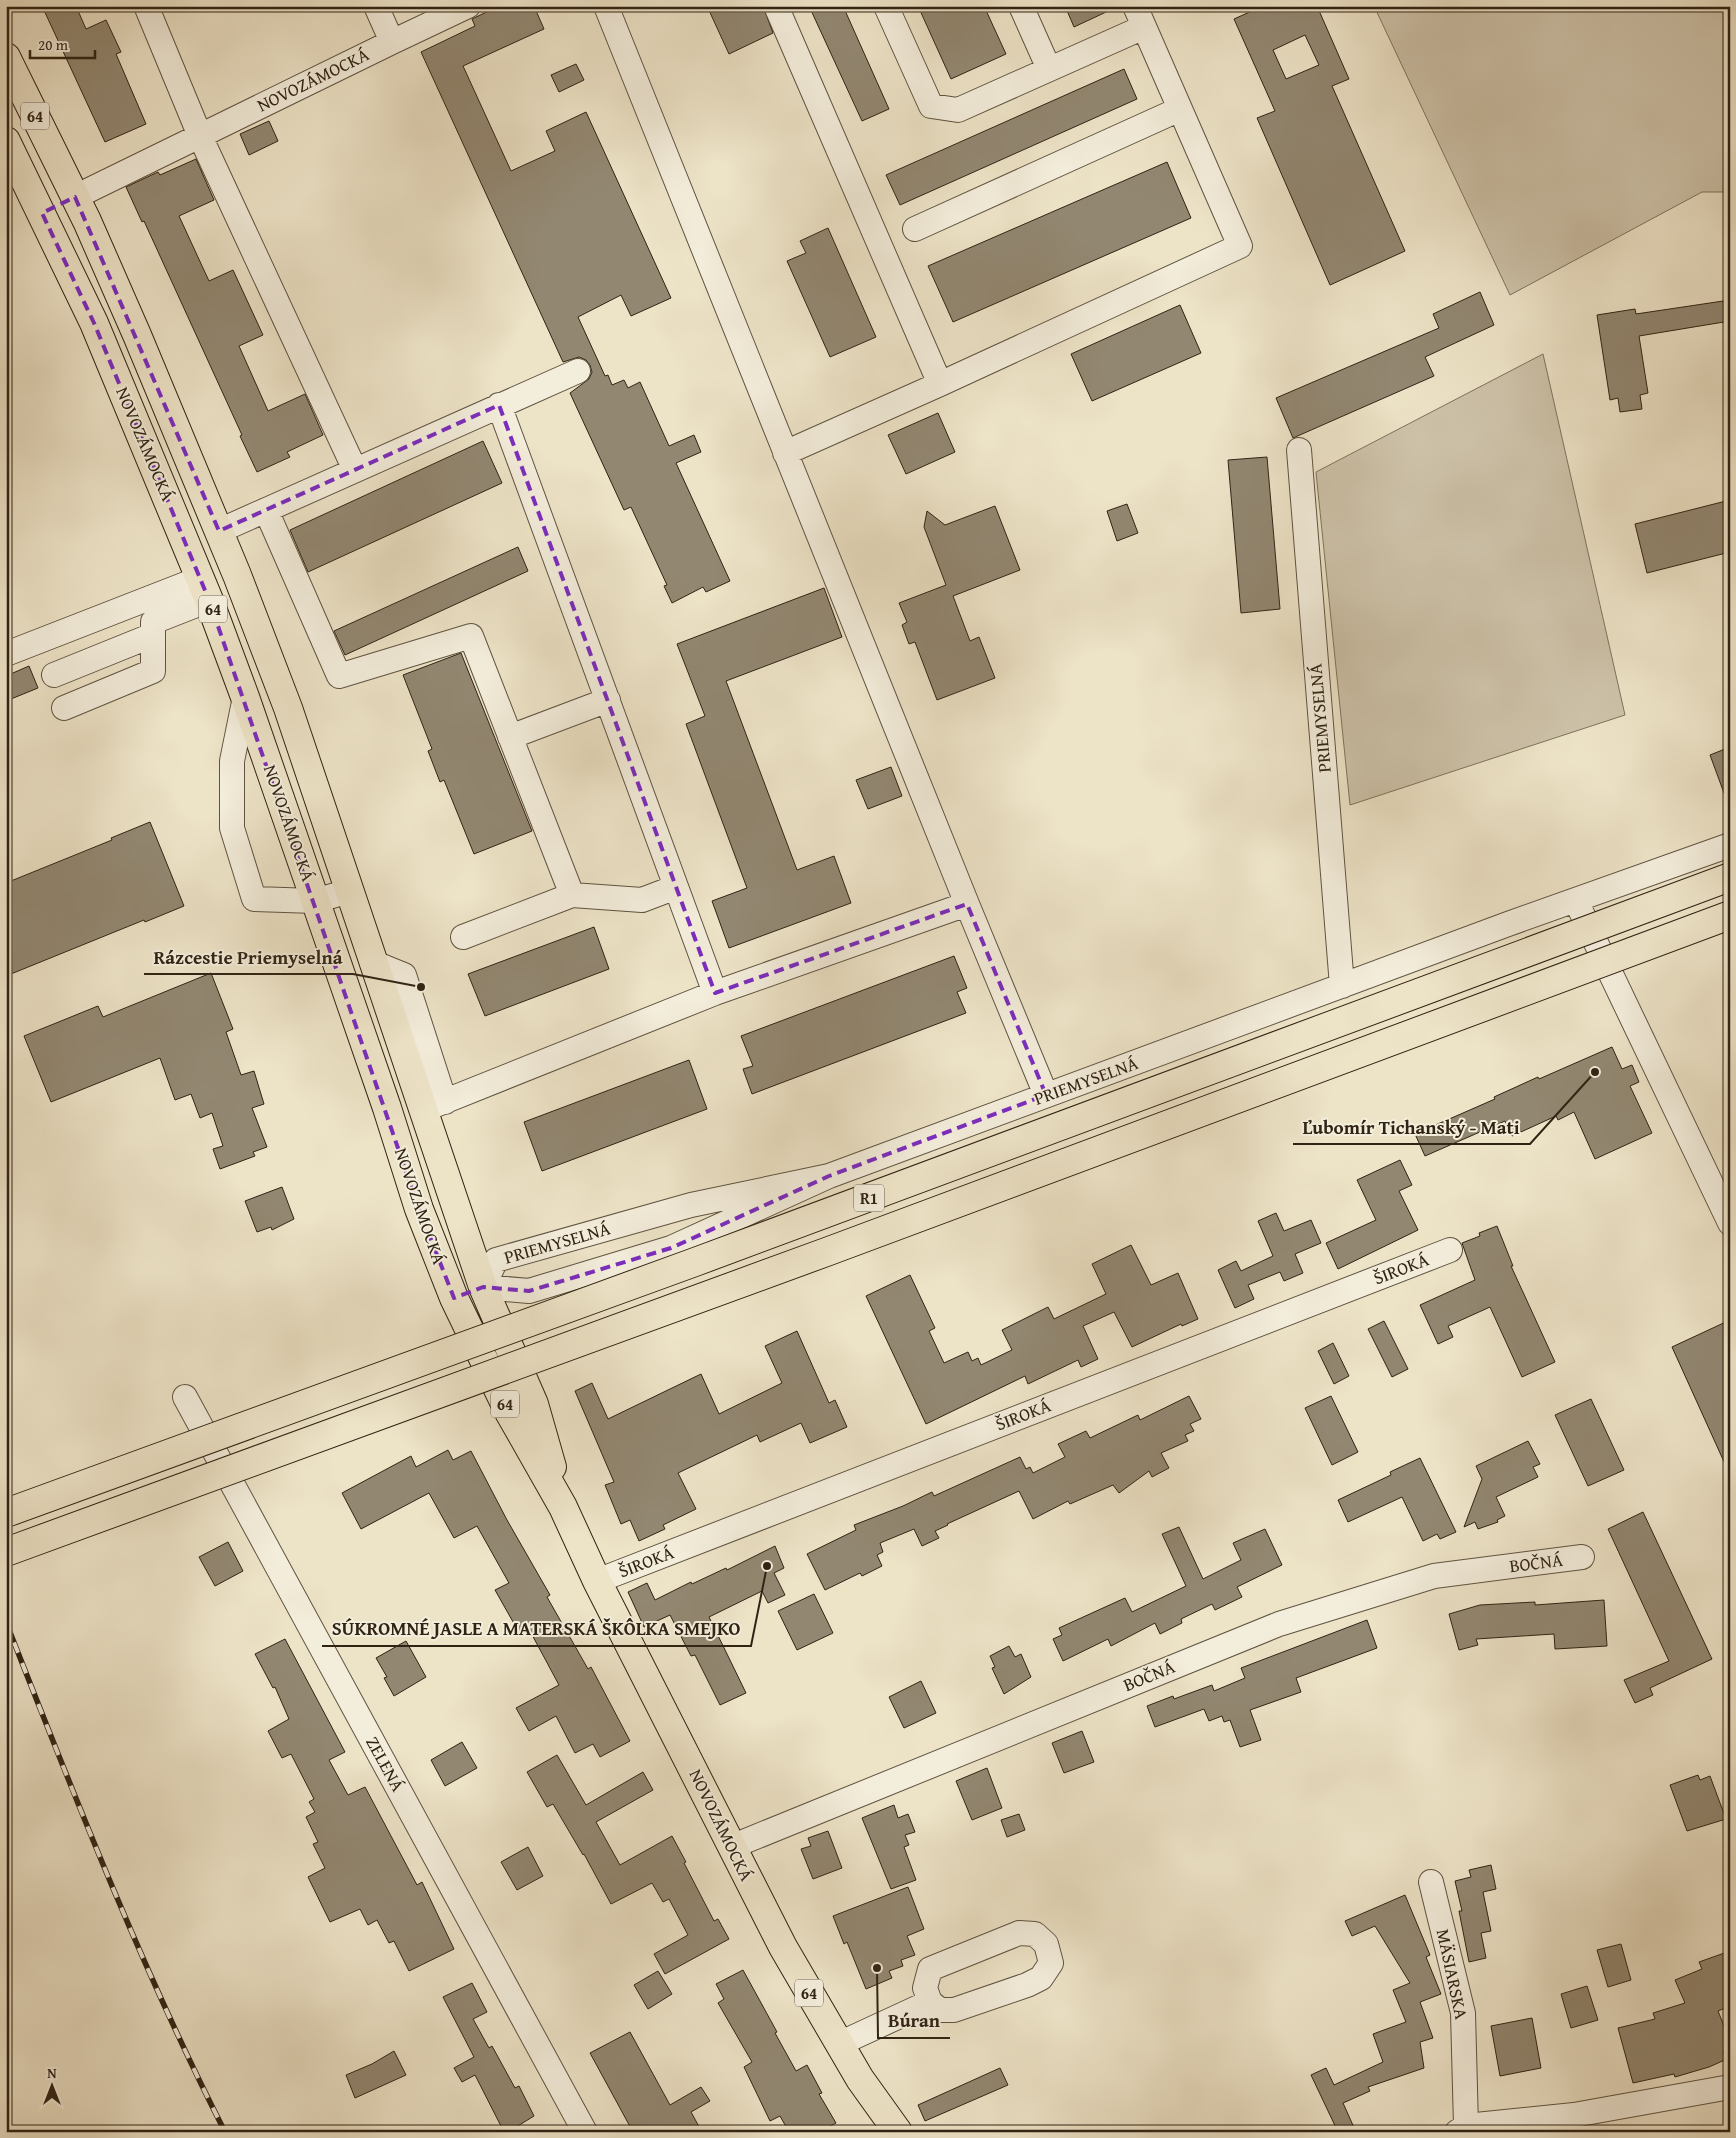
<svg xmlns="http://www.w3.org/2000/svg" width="1736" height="2138" font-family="'Gentium Book Plus',serif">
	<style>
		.green { fill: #cdc2a9; stroke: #7e725e }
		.building { fill: #928771; stroke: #302314; fill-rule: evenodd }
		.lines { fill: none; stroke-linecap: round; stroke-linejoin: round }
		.minor-casing { stroke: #5f5341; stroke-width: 26 }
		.major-casing { stroke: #302314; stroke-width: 30 }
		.minor { stroke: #f3eddb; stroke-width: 24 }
		.major { stroke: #ede3c7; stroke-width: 28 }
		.rail-casing { stroke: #302314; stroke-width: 5.5 }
		.rail { stroke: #f3eddb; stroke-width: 4; stroke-dasharray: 11; stroke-linecap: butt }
		.highway-bridge-casing { stroke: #302314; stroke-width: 30; stroke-linecap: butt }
		.highway-bridge { stroke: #ede3c7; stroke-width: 28 }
		.marked { fill: none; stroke: #7b2cbf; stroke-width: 4; stroke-dasharray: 10 6; stroke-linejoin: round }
		.labels { text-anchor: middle; stroke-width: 4; stroke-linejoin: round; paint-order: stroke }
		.shield { fill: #f3eddb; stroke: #6a6050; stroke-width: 1 }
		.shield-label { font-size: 16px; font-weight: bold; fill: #302314 }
		.street-label { font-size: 18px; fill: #302314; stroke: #f3eddb }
		.leader { fill: none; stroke: #302314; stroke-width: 2 }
		.callout-dot { fill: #302314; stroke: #f3eddb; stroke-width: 2 }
		.callout-label { font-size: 19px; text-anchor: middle; font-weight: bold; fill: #302314; stroke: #f3eddb; stroke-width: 4; stroke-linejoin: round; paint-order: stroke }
	</style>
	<rect width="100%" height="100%" fill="#ede3c7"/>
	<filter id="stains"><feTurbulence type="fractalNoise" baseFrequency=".004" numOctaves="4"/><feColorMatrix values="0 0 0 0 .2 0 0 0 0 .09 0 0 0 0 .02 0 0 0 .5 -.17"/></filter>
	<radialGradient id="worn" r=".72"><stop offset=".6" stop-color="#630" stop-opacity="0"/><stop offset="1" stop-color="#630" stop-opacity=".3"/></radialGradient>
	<!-- green -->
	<path class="green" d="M 1374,6 L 1730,6 L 1730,192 L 1702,192 L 1510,295 Z
		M 1543,354 L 1625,715 L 1350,805 L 1316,472 Z"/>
	<!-- building -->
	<path class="building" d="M 42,6 L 76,6 L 86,29 L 106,20 L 121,52 L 116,54 L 146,124 L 105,142 Z
		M 499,6 L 534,6 L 544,29 L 463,66 L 511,171 L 555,151 L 546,131 L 586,112 L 671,298 L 631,316 L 621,295 L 578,317 L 605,376 L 608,375 L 612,385 L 624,380 L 628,388 L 640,382 L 669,446 L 694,435 L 701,452 L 676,463 L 730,581 L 706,592 L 703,587 L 672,603 L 664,586 L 667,585 L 631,507 L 624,510 L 570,393 L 589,379 L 592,372 L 590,365 L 586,360 L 579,357 L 563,362 L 421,52 L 475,26 L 472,19 Z
		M 707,6 L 763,6 L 773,33 L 729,54 Z
		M 809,6 L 843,6 L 889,109 L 862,121 Z
		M 918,6 L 984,6 L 1006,54 L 951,79 Z
		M 1065,6 L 1119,6 L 1074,27 Z
		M 1263,6 L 1317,6 L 1349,79 L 1332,86 L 1405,251 L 1330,285 L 1257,118 L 1275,111 L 1234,19 ZM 1305,35 L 1319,65 L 1286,79 L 1273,50 Z
		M 576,64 L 584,80 L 559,92 L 551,75 Z
		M 1124,69 L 1137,99 L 900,205 L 886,175 Z
		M 269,121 L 278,141 L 249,155 L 240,134 Z
		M 196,159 L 214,200 L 179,216 L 209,281 L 233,270 L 263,335 L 239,346 L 268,411 L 305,394 L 323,435 L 287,452 L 290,457 L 257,472 L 240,436 L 242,435 L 144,221 L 142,222 L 126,187 L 158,172 L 160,175 Z
		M 1167,162 L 1191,218 L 953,322 L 928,266 Z
		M 828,228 L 876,337 L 830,357 L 787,261 L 806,253 L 800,241 Z
		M 1480,292 L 1494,325 L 1425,357 L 1434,376 L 1293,438 L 1276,398 L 1439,328 L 1433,314 Z
		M 1730,300 L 1730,321 L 1639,336 L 1648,393 L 1640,395 L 1642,409 L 1620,412 L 1618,398 L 1610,400 L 1597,315 L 1635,309 L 1636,314 Z
		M 1180,305 L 1201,353 L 1092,401 L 1071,354 Z
		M 938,413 L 955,452 L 906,474 L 888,435 Z
		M 483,441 L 502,483 L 308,572 L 290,530 Z
		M 1267,457 L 1280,609 L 1241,613 L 1228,460 Z
		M 1730,500 L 1730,552 L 1647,573 L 1635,524 Z
		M 1127,504 L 1138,533 L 1117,541 L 1107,511 Z
		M 995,506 L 1020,570 L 953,596 L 970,641 L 979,637 L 995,678 L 937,700 L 915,642 L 909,644 L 902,625 L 907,622 L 899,603 L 946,585 L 924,527 L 927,511 L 945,525 Z
		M 518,547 L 528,571 L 345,655 L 334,631 Z
		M 824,588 L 842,637 L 726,681 L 797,870 L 834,856 L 851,903 L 729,948 L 712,901 L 747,888 L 686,724 L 705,716 L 677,644 Z
		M 461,653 L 532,831 L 474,854 L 444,780 L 440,782 L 428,751 L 432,749 L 403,675 Z
		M 29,666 L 38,688 L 6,701 L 6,676 Z
		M 1730,747 L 1730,804 L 1728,804 L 1710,755 Z
		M 891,767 L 902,796 L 868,809 L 856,780 Z
		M 150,822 L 184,906 L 145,922 L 144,920 L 6,976 L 6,883 L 112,840 L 111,838 Z
		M 594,927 L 609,969 L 485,1016 L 468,974 Z
		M 954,956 L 967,988 L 957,992 L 966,1013 L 752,1094 L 743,1069 L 753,1066 L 741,1036 Z
		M 211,973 L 233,1029 L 226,1032 L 241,1075 L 254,1071 L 264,1104 L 252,1108 L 267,1147 L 253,1152 L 255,1156 L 220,1169 L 213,1149 L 223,1146 L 212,1113 L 200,1118 L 191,1094 L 175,1100 L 160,1058 L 51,1102 L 24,1036 L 98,1006 L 103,1017 Z
		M 1612,1047 L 1622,1069 L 1632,1065 L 1639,1082 L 1630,1086 L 1652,1133 L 1595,1159 L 1574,1112 L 1558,1120 L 1556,1116 L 1512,1136 L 1505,1121 L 1425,1156 L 1415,1134 L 1495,1099 L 1494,1097 L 1538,1077 L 1539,1079 Z
		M 689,1060 L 707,1109 L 542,1171 L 524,1122 Z
		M 1400,1160 L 1412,1185 L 1399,1191 L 1418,1230 L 1338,1269 L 1326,1243 L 1376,1220 L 1357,1180 Z
		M 282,1187 L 294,1219 L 272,1230 L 271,1227 L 257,1232 L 245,1201 Z
		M 1276,1213 L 1284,1231 L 1311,1220 L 1321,1243 L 1295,1254 L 1303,1273 L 1284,1281 L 1280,1272 L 1248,1285 L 1254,1299 L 1235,1308 L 1218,1270 L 1236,1261 L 1241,1271 L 1273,1256 L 1258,1221 Z
		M 1497,1226 L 1513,1266 L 1511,1266 L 1555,1362 L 1522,1377 L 1490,1307 L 1448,1326 L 1453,1337 L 1438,1344 L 1420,1305 L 1475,1280 L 1462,1243 L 1480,1236 L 1479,1233 Z
		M 1131,1245 L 1151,1285 L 1178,1273 L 1198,1319 L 1182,1326 L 1181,1324 L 1132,1347 L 1114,1312 L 1083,1326 L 1098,1359 L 1081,1367 L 1078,1360 L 1028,1384 L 1025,1376 L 926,1424 L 866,1296 L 910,1275 L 935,1328 L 929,1331 L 944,1363 L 968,1352 L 972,1361 L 978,1358 L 981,1365 L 1012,1350 L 1002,1330 L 1048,1307 L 1054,1319 L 1106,1294 L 1092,1264 Z
		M 1730,1320 L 1730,1475 L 1672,1347 Z
		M 1384,1321 L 1408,1369 L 1392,1377 L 1368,1329 Z
		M 797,1331 L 829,1403 L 835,1400 L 847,1427 L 810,1443 L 801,1423 L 760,1442 L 757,1435 L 678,1473 L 696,1509 L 663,1525 L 665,1529 L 639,1541 L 630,1520 L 621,1524 L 605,1485 L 614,1482 L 575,1391 L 592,1383 L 608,1419 L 701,1374 L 719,1414 L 782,1383 L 765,1346 Z
		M 1333,1343 L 1349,1376 L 1334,1384 L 1318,1351 Z
		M 1189,1396 L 1201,1419 L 1190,1424 L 1194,1431 L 1185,1435 L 1188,1441 L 1161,1453 L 1169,1468 L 1152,1477 L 1149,1471 L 1119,1493 L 1113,1485 L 1070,1504 L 1068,1501 L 1033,1519 L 1019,1491 L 947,1524 L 948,1525 L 935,1531 L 939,1538 L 922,1546 L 914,1529 L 880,1543 L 883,1552 L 877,1555 L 882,1566 L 862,1576 L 860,1573 L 825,1590 L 807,1554 L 856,1530 L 854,1525 L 903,1506 L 932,1492 L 934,1496 L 1020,1457 L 1026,1469 L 1030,1467 L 1033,1473 L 1065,1457 L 1058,1444 L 1086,1431 L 1090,1438 L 1138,1415 L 1140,1420 Z
		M 1331,1396 L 1358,1452 L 1332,1465 L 1305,1408 Z
		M 1591,1399 L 1624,1470 L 1588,1486 L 1555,1415 Z
		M 1528,1441 L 1540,1464 L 1533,1467 L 1538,1477 L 1496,1497 L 1505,1516 L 1497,1520 L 1498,1522 L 1478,1529 L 1475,1522 L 1464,1527 L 1482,1479 L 1476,1466 Z
		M 448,1450 L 453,1460 L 471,1451 L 507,1520 L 550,1595 L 547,1597 L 588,1669 L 591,1667 L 630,1741 L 600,1757 L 593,1744 L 575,1753 L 556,1716 L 529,1731 L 516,1708 L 559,1685 L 530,1631 L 521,1636 L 495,1590 L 509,1583 L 477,1526 L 454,1538 L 429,1493 L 361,1529 L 342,1493 L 411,1456 L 416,1467 Z
		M 1420,1458 L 1456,1532 L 1440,1539 L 1437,1534 L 1423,1541 L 1402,1497 L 1348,1522 L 1338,1500 L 1391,1475 L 1390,1472 Z
		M 1643,1512 L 1712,1659 L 1650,1688 L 1653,1695 L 1635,1703 L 1624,1680 L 1669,1661 L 1608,1529 Z
		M 1179,1527 L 1203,1579 L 1241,1560 L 1233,1543 L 1265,1529 L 1282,1565 L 1237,1587 L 1242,1597 L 1215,1610 L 1212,1604 L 1181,1619 L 1182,1623 L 1160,1634 L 1155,1623 L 1111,1646 L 1108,1639 L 1063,1661 L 1053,1639 L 1062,1635 L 1059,1628 L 1125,1598 L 1132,1612 L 1186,1586 L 1162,1534 Z
		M 228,1542 L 243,1571 L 215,1586 L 199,1557 Z
		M 775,1546 L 784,1568 L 774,1573 L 785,1595 L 768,1603 L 762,1591 L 709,1617 L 746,1693 L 720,1705 L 695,1655 L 691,1656 L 670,1615 L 644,1627 L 628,1592 L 647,1583 L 655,1600 L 691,1582 L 692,1584 L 726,1568 L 727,1570 Z
		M 814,1594 L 833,1633 L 797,1650 L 778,1611 Z
		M 1604,1600 L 1607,1646 L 1555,1649 L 1554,1634 L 1476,1639 L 1478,1645 L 1459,1650 L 1449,1614 L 1480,1605 L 1535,1602 L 1535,1605 Z
		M 1367,1620 L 1377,1648 L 1296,1678 L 1301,1692 L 1250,1710 L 1261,1740 L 1240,1747 L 1230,1720 L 1224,1722 L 1222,1716 L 1209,1721 L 1204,1709 L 1155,1727 L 1147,1706 L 1173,1696 L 1174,1699 L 1212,1685 L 1214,1691 L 1245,1678 L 1241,1668 Z
		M 285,1639 L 345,1752 L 329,1760 L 348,1795 L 365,1787 L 417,1885 L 422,1882 L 454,1949 L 409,1971 L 394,1941 L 389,1943 L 377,1920 L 368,1925 L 360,1909 L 330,1922 L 308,1877 L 325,1868 L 313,1844 L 318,1842 L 306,1817 L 315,1812 L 309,1802 L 314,1799 L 291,1754 L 282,1758 L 268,1731 L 289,1719 L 275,1687 L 273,1688 L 255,1654 Z
		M 406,1641 L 426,1677 L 394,1696 L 384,1678 L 387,1677 L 376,1658 Z
		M 1009,1646 L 1015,1657 L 1021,1654 L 1031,1677 L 1004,1694 L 992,1668 L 995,1667 L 990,1656 Z
		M 921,1681 L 936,1713 L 904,1728 L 889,1697 Z
		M 1082,1731 L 1094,1762 L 1064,1773 L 1052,1743 Z
		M 462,1742 L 477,1768 L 445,1786 L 431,1760 Z
		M 557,1755 L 586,1805 L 643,1772 L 653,1790 L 596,1822 L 620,1865 L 672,1836 L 686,1862 L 684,1863 L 714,1921 L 718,1919 L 729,1939 L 665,1974 L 654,1954 L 688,1935 L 669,1899 L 663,1902 L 652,1883 L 611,1904 L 584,1854 L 583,1855 L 553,1804 L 547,1807 L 527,1772 Z
		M 987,1768 L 1002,1808 L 972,1820 L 956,1781 Z
		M 1698,1775 L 1700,1780 L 1710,1776 L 1726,1819 L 1687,1831 L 1670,1785 Z
		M 894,1805 L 898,1818 L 908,1814 L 915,1832 L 905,1835 L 909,1845 L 904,1847 L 916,1880 L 891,1889 L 862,1818 Z
		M 1019,1814 L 1025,1830 L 1007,1837 L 1001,1820 Z
		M 828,1831 L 842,1868 L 813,1879 L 801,1849 L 811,1846 L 808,1838 Z
		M 528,1847 L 543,1876 L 517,1890 L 501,1862 Z
		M 1491,1865 L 1496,1889 L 1483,1892 L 1491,1931 L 1481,1933 L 1486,1958 L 1469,1962 L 1459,1911 L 1462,1911 L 1455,1881 L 1471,1877 L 1469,1870 Z
		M 908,1887 L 924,1929 L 907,1936 L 915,1955 L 901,1960 L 903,1966 L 889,1971 L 892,1978 L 866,1989 L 847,1942 L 844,1944 L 833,1916 Z
		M 1405,1895 L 1430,1955 L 1426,1957 L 1441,1994 L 1420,2002 L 1433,2038 L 1420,2042 L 1424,2068 L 1368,2087 L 1370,2091 L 1343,2103 L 1356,2132 L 1338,2132 L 1311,2075 L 1326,2068 L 1334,2085 L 1383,2062 L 1373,2034 L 1406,2022 L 1393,1990 L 1410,1983 L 1375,1926 L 1352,1936 L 1345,1921 Z
		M 1621,1944 L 1631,1980 L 1608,1987 L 1597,1950 Z
		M 1730,1951 L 1730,2006 L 1718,2011 L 1730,2041 L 1730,2049 L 1723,2052 L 1727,2059 L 1709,2067 L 1675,2077 L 1674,2074 L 1633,2083 L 1618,2028 L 1655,2019 L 1653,2013 L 1685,2003 L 1675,1980 L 1702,1969 L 1699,1962 Z
		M 743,1970 L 777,2032 L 775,2033 L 796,2071 L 807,2065 L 822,2093 L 819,2094 L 836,2123 L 820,2132 L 789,2132 L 780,2116 L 770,2121 L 744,2067 L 752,2062 L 718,2003 L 724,1999 L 716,1984 Z
		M 658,1971 L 672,1994 L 648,2009 L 634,1985 Z
		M 472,1983 L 487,2012 L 473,2019 L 489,2048 L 492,2046 L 515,2088 L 519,2086 L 534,2116 L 508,2132 L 504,2132 L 475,2075 L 462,2082 L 454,2068 L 474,2057 L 443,1997 Z
		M 1587,1986 L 1598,2020 L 1571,2028 L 1561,1994 Z
		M 1532,2018 L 1541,2068 L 1500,2076 L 1491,2026 Z
		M 630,2032 L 670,2105 L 701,2087 L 710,2101 L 691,2112 L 702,2132 L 633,2132 L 590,2053 Z
		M 394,2051 L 406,2075 L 355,2098 L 346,2075 L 372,2064 Z
		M 1000,2068 L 1008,2085 L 925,2121 L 918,2105 Z"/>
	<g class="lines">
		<!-- minor casing -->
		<g class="minor-casing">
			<path id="minor" d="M 151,6 L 147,8 L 200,136 L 355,470
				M 376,6 L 392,42
				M 606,6 L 967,904 L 1046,1095
				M 776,6 L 940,384
				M 886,6 L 931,106 L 958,110 L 1144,27
				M 1021,6 L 1049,69
				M 75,197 L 392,42 L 468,6
				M 915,229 L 1180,109
				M 499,405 L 715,993
				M 1299,450 L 1342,986
				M 785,453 L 940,384 L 1240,246 L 1135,6
				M 266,510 L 339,676 L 471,636 L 572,895
				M 219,531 L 578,371
				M 6,654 L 201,578
				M 54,675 L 153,635
				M 245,697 L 232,761 L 232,828 L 254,899 L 315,901 L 349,891
				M 64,708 L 153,671 L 153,622 L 209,600
				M 510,737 L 608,700
				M 1576,901 L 1730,1223
				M 463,937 L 572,895 L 642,900 L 676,887
				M 372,962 L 404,975 L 445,1102
				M 423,1110 L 715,993 L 967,904
				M 829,1176 L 691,1205 L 496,1260 L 483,1287 L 529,1291 L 671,1248 L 829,1176 L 1508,924 L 1730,845
				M 185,1397 L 585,2132
				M 597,1581 L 1450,1250
				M 731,1847 L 1279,1624 L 1434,1576 L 1582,1557
				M 1431,1882 L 1463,2013 L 1466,2126
				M 839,2044 L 930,2002 L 925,1988 L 930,1969 L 1019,1933 L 1035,1934 L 1046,1944 L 1051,1963 L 1041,1978 L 1027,1985 L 954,2010 L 940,2010 L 930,2002
				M 1457,2132 L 1466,2126 L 1574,2115 L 1730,2087"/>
		</g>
		<!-- major casing -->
		<g class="major-casing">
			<path id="major" d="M 6,57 L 87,221 L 137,335 L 237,575 L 288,708 L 483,1287 L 534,1404 L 552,1467
				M 6,141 L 94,323 L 209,600 L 245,697 L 387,1108 L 419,1209 L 454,1298 L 509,1412 L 563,1507 L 597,1581 L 783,1947 L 860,2079 L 898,2132"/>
		</g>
		<!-- minor -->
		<use href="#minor" class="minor"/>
		<!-- major -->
		<use href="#major" class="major"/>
		<!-- rail casing -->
		<g class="rail-casing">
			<path id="rail" d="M 6,1622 C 74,1795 141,1967 225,2132"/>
		</g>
		<!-- rail -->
		<use href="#rail" class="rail"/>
		<!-- highway-bridge casing -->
		<g class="highway-bridge-casing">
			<path id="highway-bridge" d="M 6,1513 L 695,1262 L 1730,877
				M 6,1552 L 829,1251 L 1730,915"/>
		</g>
		<!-- highway-bridge -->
		<use href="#highway-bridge" class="highway-bridge"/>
	</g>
	<!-- marked area -->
	<path class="marked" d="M 75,197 L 219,531 L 499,405 L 715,993 L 967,904 L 1046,1095 L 829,1176 L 671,1248 L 529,1291 L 483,1287 L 454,1298 L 419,1209 L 209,600 L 94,323 L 42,213 Z"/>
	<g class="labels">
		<!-- shield labels -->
		<g class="shield">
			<rect x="21" y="102.5" width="28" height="27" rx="4"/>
			<rect x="199" y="595.5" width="28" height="27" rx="4"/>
			<rect x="854" y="1184.5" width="30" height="27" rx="4"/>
			<rect x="491" y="1390.5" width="28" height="27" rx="4"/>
			<rect x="795" y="1979.5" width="28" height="27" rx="4"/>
		</g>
		<g class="shield-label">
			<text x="35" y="122">64</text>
			<text x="213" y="615">64</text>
			<text x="869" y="1204">R1</text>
			<text x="505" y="1410">64</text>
			<text x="809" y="1999">64</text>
		</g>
		<!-- street labels -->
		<g class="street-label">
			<text transform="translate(313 80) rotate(-26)" y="6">NOVOZÁMOCKÁ</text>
			<text transform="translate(145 444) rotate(67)" y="6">NOVOZÁMOCKÁ</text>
			<text transform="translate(1320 718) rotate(-95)" y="6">PRIEMYSELNÁ</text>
			<text transform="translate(289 823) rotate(71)" y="6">NOVOZÁMOCKÁ</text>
			<text transform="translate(1086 1081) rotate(-20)" y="6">PRIEMYSELNÁ</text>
			<text transform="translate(420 1206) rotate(71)" y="6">NOVOZÁMOCKÁ</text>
			<text transform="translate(557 1243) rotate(-16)" y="6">PRIEMYSELNÁ</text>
			<text transform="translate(1401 1269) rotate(-21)" y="6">ŠIROKÁ</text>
			<text transform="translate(1023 1415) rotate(-21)" y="6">ŠIROKÁ</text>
			<text transform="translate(646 1562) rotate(-21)" y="6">ŠIROKÁ</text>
			<text transform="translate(1536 1563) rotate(-7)" y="6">BOČNÁ</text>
			<text transform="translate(1149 1676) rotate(-22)" y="6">BOČNÁ</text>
			<text transform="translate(385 1764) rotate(61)" y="6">ZELENÁ</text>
			<text transform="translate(721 1825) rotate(64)" y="6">NOVOZÁMOCKÁ</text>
			<text transform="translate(1452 1974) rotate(78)" y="6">MÄSIARSKA</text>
		</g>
	</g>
	<!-- callouts -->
	<path class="leader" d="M421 987L353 974H144M1595 1072L1530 1144H1293M767 1566L751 1646H322M877 1968L878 2038H950"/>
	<g class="callout-dot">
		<circle cx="421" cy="987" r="5"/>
		<circle cx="1595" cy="1072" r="5"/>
		<circle cx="767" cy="1566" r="5"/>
		<circle cx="877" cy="1968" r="5"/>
	</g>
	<g class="callout-label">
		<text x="248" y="964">Rázcestie Priemyselná</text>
		<text x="1411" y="1134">Ľubomír Tichanský - Mati</text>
		<text x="536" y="1635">SÚKROMNÉ JASLE A MATERSKÁ ŠKÔLKA SMEJKO</text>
		<text x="914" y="2027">Búran</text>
	</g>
	<!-- margin -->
	<rect width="1736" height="2138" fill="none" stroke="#ede3c7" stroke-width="25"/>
	<rect x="8" y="8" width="1721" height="2123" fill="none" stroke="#302314" stroke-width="2.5"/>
	<rect x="12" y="12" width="1711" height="2113" fill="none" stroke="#302314"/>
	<!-- north arrow -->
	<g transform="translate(52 2086)" stroke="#f3eddb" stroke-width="4" paint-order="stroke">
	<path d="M0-4L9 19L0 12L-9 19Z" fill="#302314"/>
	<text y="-8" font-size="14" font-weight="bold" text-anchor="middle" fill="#302314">N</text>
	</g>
	<!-- scale -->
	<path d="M30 50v8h65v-8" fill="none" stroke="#302314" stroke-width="2.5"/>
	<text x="38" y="50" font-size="15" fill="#302314" stroke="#f3eddb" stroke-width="4" paint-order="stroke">20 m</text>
	<rect width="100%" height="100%" filter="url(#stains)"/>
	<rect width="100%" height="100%" fill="url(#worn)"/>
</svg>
